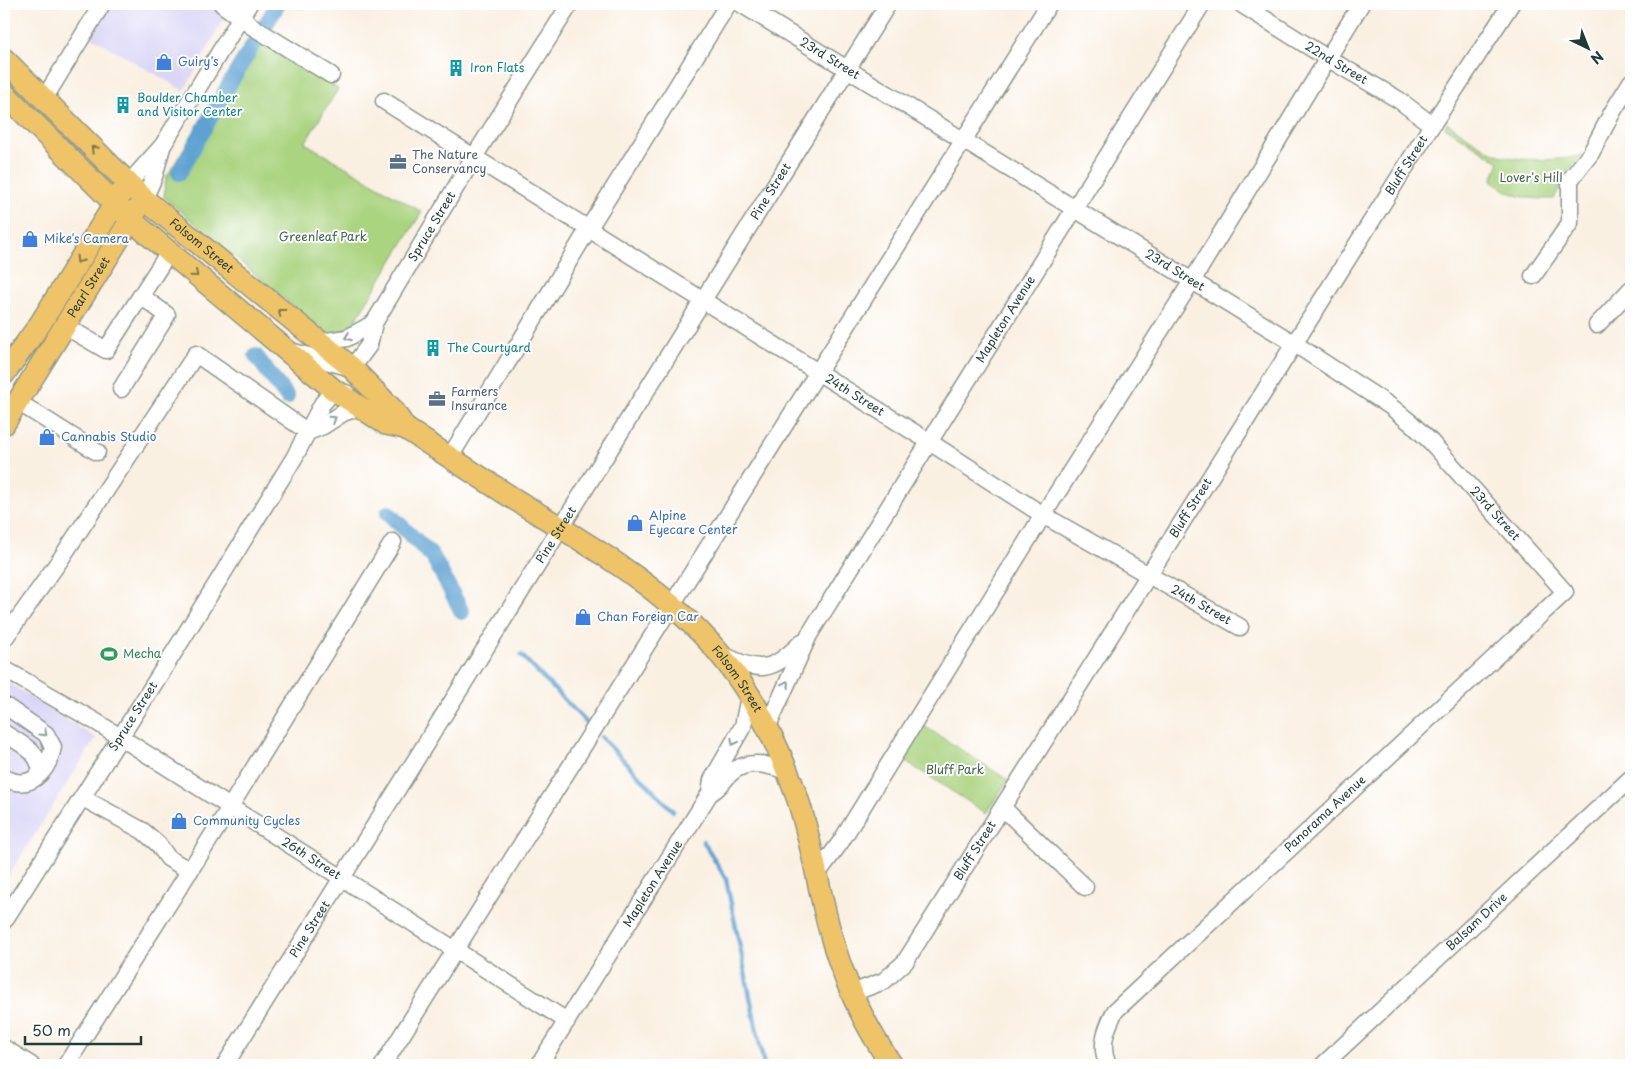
<svg xmlns="http://www.w3.org/2000/svg" width="1635" height="1069" font-family="'Playpen Sans',sans-serif">
	<style>
		.built { fill: #dad6f7 }
		.green { fill: #aad480; stroke: #64885a }
		.lines { fill: none; stroke-linecap: round; stroke-linejoin: round }
		.stream { stroke: #5da2d2; stroke-width: 4.5 }
		.canal { stroke: #5da2d2; stroke-width: 16 }
		.minor-casing { stroke: #8c968b; stroke-width: 19 }
		.major-casing { stroke: #8c968b; stroke-width: 24 }
		.minor { stroke: #fff; stroke-width: 16 }
		.major { stroke: #efc469; stroke-width: 21 }
		.oneway { stroke: #7d7a4c }
		.oneway2 { stroke: #8f9e9a }
		.labels { text-anchor: middle; stroke-width: 4; stroke-linejoin: round; paint-order: stroke }
		.street-label { font-size: 12px; fill: #1f3d34; stroke: #fff }
		.shop-label { font-size: 12px; fill: #366cbe; stroke: #fff; text-anchor: start }
		.culture-label { font-size: 12px; fill: #0d838f; stroke: #fff; text-anchor: start }
		.service-label { font-size: 12px; fill: #4e5e75; stroke: #fff; text-anchor: start }
		.park-label { font-size: 12px; fill: #426347; stroke: #fff }
		.leisure-label { font-size: 12px; fill: #27864d; stroke: #fff; text-anchor: start }
	</style>
	<rect width="100%" height="100%" fill="#fff"/>
	<filter id="ink" filterUnits="userSpaceOnUse"><feTurbulence type="fractalNoise" baseFrequency=".02" numOctaves="2"/><feDisplacementMap in="SourceGraphic" scale="10" xChannelSelector="R" yChannelSelector="G"/><feConvolveMatrix kernelMatrix="1 2 1 2 8 2 1 2 1" color-interpolation-filters="sRGB"/></filter>
	<filter id="wash" filterUnits="userSpaceOnUse"><feTurbulence type="fractalNoise" baseFrequency=".0096" numOctaves="4" result="noise"/><feDisplacementMap in="SourceGraphic" scale="20" xChannelSelector="R" yChannelSelector="G"/><feGaussianBlur stdDeviation="1.12" result="paint"/><feColorMatrix in="noise" values="0 0 0 0 0 0 0 0 0 0 0 0 0 0 0 0 0 1.4 0 .05"/><feComposite in="paint" operator="in"/></filter>
	<g filter="url(#wash)">
		<rect width="100%" height="100%" fill="#faf0e2"/>
		<!-- built -->
		<path class="built" d="M 94,4 L 232,4 L 184,91 L 78,29 Z
			M 4,680 L 96,738 L 4,883 Z"/>
		<!-- green -->
		<path class="green" d="M 251,42 L 264,44 L 338,89 L 305,143 L 422,212 L 353,324 L 343,331 L 327,334 L 316,326 L 164,197 L 166,178 L 243,50 Z
			M 1447,123 C 1463,133 1480,147 1497,154 C 1516,162 1565,161 1583,155 L 1565,175 L 1554,199 C 1528,199 1512,198 1492,180 L 1499,162 L 1445,127 Z
			M 924,726 L 1008,780 L 986,813 L 902,759 Z"/>
		<g class="lines">
			<!-- stream -->
			<path class="stream" d="M 521,655 L 587,723
				M 601,737 L 673,811
				M 703,841 L 726,879 L 764,1065"/>
			<!-- canal -->
			<path class="canal" d="M 179,173 L 230,83 L 278,4
				M 256,356 L 287,397
				M 388,513 L 433,557 L 462,612"/>
		</g>
	</g>
	<g filter="url(#ink)">
		<g class="lines">
			<!-- minor casing -->
			<g class="minor-casing">
				<g id="minor">
					<path d="M 222,4 L 253,27 L 331,75"/>
					<path id="s1" d="M 741,4 L 1295,344 L 1390,406 L 1411,423 L 1431,442 L 1565,592 L 1115,1011 C 1106,1029 1099,1046 1108,1065"/>
					<path id="s2" d="M 1241,4 L 1327,58 L 1399,100 L 1432,125"/>
					<path d="M 44,99 L 102,4"/>
					<path id="s3" d="M 384,101 L 928,441 L 1043,515 L 1240,627"/>
					<path d="M 128,184 L 163,145 L 249,4"/>
					<path d="M 144,199 L 154,177 L 162,147"/>
					<path d="M 1533,276 L 1570,223 L 1570,180 L 1591,153 L 1613,111 L 1631,82"/>
					<path d="M 1597,325 L 1631,289"/>
					<path d="M 65,326 L 106,350 L 169,252"/>
					<path d="M 319,342 L 347,338 L 374,323"/>
					<path id="s4" d="M 290,351 L 352,368 L 369,345 L 374,323 L 474,157 L 570,4"/>
					<path d="M 121,389 L 167,315 L 141,296"/>
					<path d="M 18,402 L 97,452"/>
					<path d="M 308,432 L 323,426 L 343,413 L 359,407"/>
					<path d="M 450,457 L 589,228 L 728,4"/>
					<path d="M 4,639 L 60,560 L 196,354 L 308,432"/>
					<path d="M 721,654 C 760,673 771,673 802,642"/>
					<path id="s5" d="M 4,669 L 98,723 L 567,1021"/>
					<path d="M 4,705 L 46,734 L 53,747 C 48,772 29,793 4,777"/>
					<path id="s6" d="M 767,728 L 809,635 L 1202,4"/>
					<path d="M 4,733 C 21,744 39,751 41,772"/>
					<path d="M 712,792 C 722,786 723,780 731,773 C 748,758 768,765 787,771"/>
					<path d="M 83,798 L 143,831 L 158,844 L 168,858 L 190,871"/>
					<path d="M 1003,808 L 1085,887"/>
					<path d="M 817,874 L 840,843 L 1043,515 L 1192,281 L 1361,4"/>
					<path id="s7" d="M 4,921 L 183,638 L 294,458 L 322,404 L 334,390 L 346,393"/>
					<path id="s8" d="M 852,993 L 884,981 L 905,962 L 1432,125 L 1511,4"/>
					<path d="M 4,1048 L 31,1065"/>
					<path d="M 66,1065 L 222,820 L 393,542"/>
					<path id="s9" d="M 225,1065 L 888,4"/>
					<path d="M 383,1065 L 1049,4"/>
					<path id="s10" d="M 539,1065 L 710,793 L 712,780 L 743,726 L 749,696"/>
					<path id="s11" d="M 1323,1065 L 1631,778"/>
				</g>
			</g>
			<!-- major casing -->
			<g class="major-casing">
				<g id="major">
					<path id="s12" d="M 4,59 L 144,199 L 352,368 L 393,410 L 405,428"/>
					<path id="s13" d="M 4,93 L 131,220 L 334,390 L 386,424 L 405,428 C 440,451 475,474 511,497 C 585,543 662,585 719,653 C 754,695 779,746 797,797 C 811,838 817,882 828,924 C 840,973 863,1024 892,1065"/>
					<path d="M 4,374 L 40,324 L 122,192"/>
					<path id="s14" d="M 4,424 L 138,208"/>
				</g>
			</g>
			<!-- minor -->
			<use href="#minor" class="minor"/>
			<!-- major -->
			<use href="#major" class="major"/>
		</g>
		<!-- one-way arrows -->
		<defs><path id="oneway-chevron" d="M-2-3.5L2.5 0L-2 3.5" fill="none" stroke-width="1.6" stroke-linecap="round" stroke-linejoin="round" transform="scale(1.25)"/></defs>
		<g class="oneway">
			<use href="#oneway-chevron" transform="translate(94 149) rotate(-135)"/>
			<use href="#oneway-chevron" transform="translate(79 260) rotate(122)"/>
			<use href="#oneway-chevron" transform="translate(195 274) rotate(40)"/>
			<use href="#oneway-chevron" transform="translate(281 312) rotate(-142)"/>
		</g>
		<g class="oneway2">
			<use href="#oneway-chevron" transform="translate(348 337) rotate(160)"/>
			<use href="#oneway-chevron" transform="translate(333 419) rotate(-34)"/>
			<use href="#oneway-chevron" transform="translate(786 684) rotate(-64)"/>
			<use href="#oneway-chevron" transform="translate(44 733) rotate(43)"/>
			<use href="#oneway-chevron" transform="translate(734 742) rotate(118)"/>
		</g>
	</g>
	<!-- icons -->
	<defs>
		<g id="shop-bare" transform="scale(1.35)"><path d="M-5-2.5h2.3a2.7 3.5 0 0 1 5.4 0H5L5.5 6h-11ZM-1.5-2.5h3a1.5 2.3 0 0 0-3 0Z" fill="#3f7fe0" stroke="#fff" stroke-width="2.5" paint-order="stroke"/></g>
		<g id="building-bare" transform="scale(1.35)"><path d="M-4-6H4V6H1V3H-1V6H-4ZM-2.5-4.3h1.7v1.8h-1.7ZM.8-4.3h1.7v1.8H.8ZM-2.5-1h1.7V.8h-1.7ZM.8-1h1.7V.8H.8Z" fill="#0f9aa8" stroke="#fff" stroke-width="2.5" paint-order="stroke"/></g>
		<g id="office-bare" transform="scale(1.35)"><path d="M-6-3h4V-5.5h4V-3h4V5H-6ZM-1-4.5V-3h2v-1.5ZM-6 0V1H6V0Z" fill="#5c6f8a" stroke="#fff" stroke-width="2.5" paint-order="stroke"/></g>
		<g id="stadium-bare" transform="scale(1.35)"><path d="M0-5a6.5 5 0 1 0 0 10a6.5 5 0 1 0 0-10ZM-3.5-1.8h7v3.6h-7Z" fill="#2e9e5b" stroke="#fff" stroke-width="2.5" paint-order="stroke"/></g>
	</defs>
	<g fill-rule="evenodd">
		<use href="#shop-bare" x="164" y="62"/>
		<use href="#building-bare" x="456" y="68"/>
		<use href="#building-bare" x="123" y="105"/>
		<use href="#office-bare" x="398" y="162"/>
		<use href="#shop-bare" x="30" y="239"/>
		<use href="#building-bare" x="433" y="348"/>
		<use href="#office-bare" x="437" y="399"/>
		<use href="#shop-bare" x="47" y="437"/>
		<use href="#shop-bare" x="635" y="523"/>
		<use href="#shop-bare" x="583" y="617"/>
		<use href="#stadium-bare" x="109" y="654"/>
		<use href="#shop-bare" x="179" y="821"/>
	</g>
	<g class="labels">
		<!-- street labels -->
		<g class="street-label">
			<text dy="4" stroke="none"><textPath href="#s1" startOffset="104">23rd Street</textPath></text>
			<text dy="4" stroke="none"><textPath href="#s2" startOffset="112">22nd Street</textPath></text>
			<text dy="4" stroke="none"><textPath href="#s8" startOffset="1004">Bluff Street</textPath></text>
			<text dy="4" stroke="none"><textPath href="#s9" startOffset="1030">Pine Street</textPath></text>
			<text dy="4" stroke="none"><textPath href="#s4" startOffset="228">Spruce Street</textPath></text>
			<text dy="4" stroke="none"><textPath href="#s12" startOffset="272">Folsom Street</textPath></text>
			<text dy="4" stroke="none"><textPath href="#s1" startOffset="509">23rd Street</textPath></text>
			<text dy="4" stroke="none"><textPath href="#s14" startOffset="161">Pearl Street</textPath></text>
			<text dy="4" stroke="none"><textPath href="#s6" startOffset="474">Mapleton Avenue</textPath></text>
			<text dy="4" stroke="none"><textPath href="#s3" startOffset="555">24th Street</textPath></text>
			<text dy="4" stroke="none"><textPath href="#s8" startOffset="599">Bluff Street</textPath></text>
			<text dy="4" stroke="none"><textPath href="#s1" startOffset="914">23rd Street</textPath></text>
			<text dy="4" stroke="none"><textPath href="#s9" startOffset="625">Pine Street</textPath></text>
			<text dy="4" stroke="none"><textPath href="#s3" startOffset="960">24th Street</textPath></text>
			<text dy="4" stroke="none"><textPath href="#s13" startOffset="945">Folsom Street</textPath></text>
			<text dy="4" stroke="none"><textPath href="#s7" startOffset="242">Spruce Street</textPath></text>
			<text transform="translate(1325 814) rotate(-43)" y="4">Panorama Avenue</text>
			<text dy="4" stroke="none"><textPath href="#s8" startOffset="194">Bluff Street</textPath></text>
			<text dy="4" stroke="none"><textPath href="#s5" startOffset="361">26th Street</textPath></text>
			<text dy="4" stroke="none"><textPath href="#s10" startOffset="214">Mapleton Avenue</textPath></text>
			<text dy="4" stroke="none"><textPath href="#s11" startOffset="210">Balsam Drive</textPath></text>
			<text dy="4" stroke="none"><textPath href="#s9" startOffset="160">Pine Street</textPath></text>
		</g>
		<!-- shop labels -->
		<g class="shop-label">
			<text x="178" y="66">Guiry's</text>
			<text x="44" y="243">Mike's Camera</text>
			<text x="61" y="441">Cannabis Studio</text>
			<text x="649" y="520">Alpine<tspan x="649" dy="14">Eyecare Center</tspan></text>
			<text x="597" y="621">Chan Foreign Car</text>
			<text x="193" y="825">Community Cycles</text>
		</g>
		<!-- culture labels -->
		<g class="culture-label">
			<text x="470" y="72">Iron Flats</text>
			<text x="137" y="102">Boulder Chamber<tspan x="137" dy="14">and Visitor Center</tspan></text>
			<text x="447" y="352">The Courtyard</text>
		</g>
		<!-- service labels -->
		<g class="service-label">
			<text x="412" y="159">The Nature<tspan x="412" dy="14">Conservancy</tspan></text>
			<text x="451" y="396">Farmers<tspan x="451" dy="14">Insurance</tspan></text>
		</g>
		<!-- park labels -->
		<g class="park-label">
			<text x="1531" y="182">Lover's Hill</text>
			<text x="323" y="241">Greenleaf Park</text>
			<text x="955" y="774">Bluff Park</text>
		</g>
		<!-- leisure labels -->
		<g class="leisure-label">
			<text x="123" y="658">Mecha</text>
		</g>
	</g>
	<!-- margin -->
	<rect width="1635" height="1069" fill="none" stroke="#fff" stroke-width="20"/>
	<!-- north arrow -->
	<g transform="translate(1588 48) rotate(137)" stroke="#ffffff" stroke-width="4" paint-order="stroke">
	<path d="M0-4L9 19L0 12L-9 19Z" fill="#1f3d34"/>
	<text y="-8" font-size="14" font-weight="bold" text-anchor="middle" fill="#1f3d34">N</text>
	</g>
	<!-- scale -->
	<path d="M25 1036v8h116v-8" fill="none" stroke="#1f3d34" stroke-width="2.5"/>
	<text x="32" y="1036" font-size="15" fill="#1f3d34" stroke="#ffffff" stroke-width="4" paint-order="stroke">50 m</text>
</svg>
